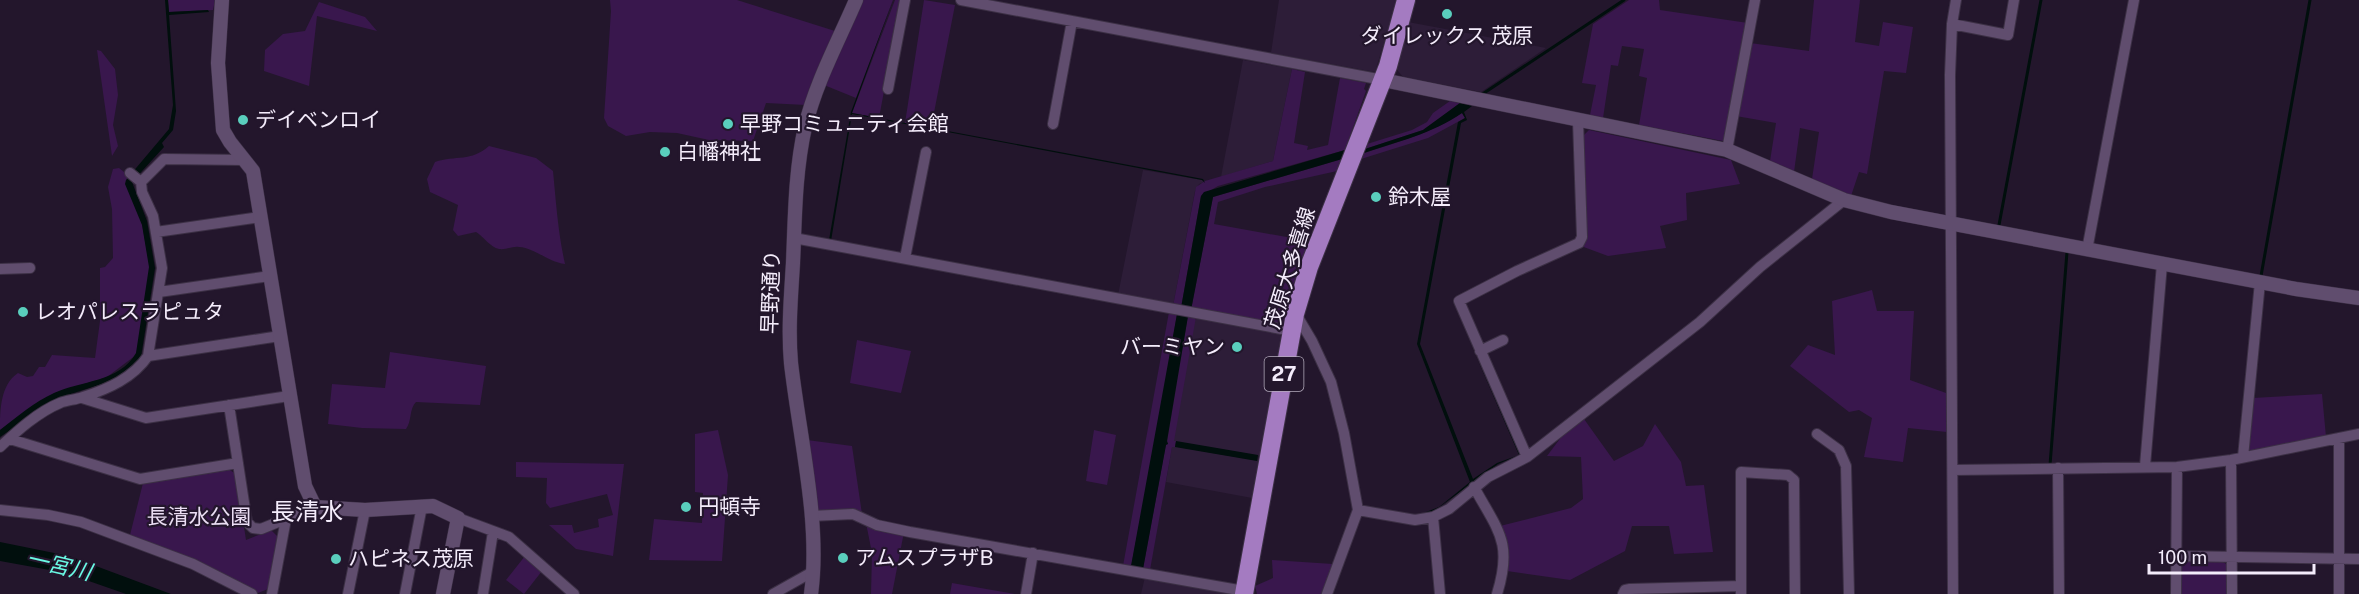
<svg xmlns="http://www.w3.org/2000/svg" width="2359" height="594" font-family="'Public Sans','Noto Sans JP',sans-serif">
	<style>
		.built { fill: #2d1d38 }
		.green { fill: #39174d }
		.water { fill: #010f0d }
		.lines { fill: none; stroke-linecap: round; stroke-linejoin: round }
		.stream { stroke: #010f0d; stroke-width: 3 }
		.minor-casing { stroke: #3c3045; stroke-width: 12 }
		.tertiary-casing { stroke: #3c3045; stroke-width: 15 }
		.primary-casing { stroke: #3c3045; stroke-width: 20 }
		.minor { stroke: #604d6e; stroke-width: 10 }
		.tertiary { stroke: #604d6e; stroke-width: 14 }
		.primary { stroke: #a47bc1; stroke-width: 18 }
		.poi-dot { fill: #5acebd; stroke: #23162c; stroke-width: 2 }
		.labels { text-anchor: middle; stroke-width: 4.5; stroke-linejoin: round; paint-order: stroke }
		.shield { fill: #23162c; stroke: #b5acbd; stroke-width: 1.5 }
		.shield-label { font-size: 20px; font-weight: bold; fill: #f4ecfb }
		.poi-label { font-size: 21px; fill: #f4ecfb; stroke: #23162c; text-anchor: start }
		.street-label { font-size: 21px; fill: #f4ecfb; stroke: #23162c }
		.park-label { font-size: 21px; fill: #eaddf3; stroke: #23162c }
		.water-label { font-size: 22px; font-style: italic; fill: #6af9e4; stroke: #23162c }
		.quarter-label { font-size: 24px; fill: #f4ecfb; stroke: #23162c }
	</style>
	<rect width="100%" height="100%" fill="#23162c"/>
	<!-- built -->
	<path class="built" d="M 1279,0 L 1397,0 L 1375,72 L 1271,53 Z
		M 1408,22 L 1546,48 L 1481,92 L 1403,77 L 1394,66 Z
		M 1243,60 L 1292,69 L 1273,161 L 1221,177 Z
		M 1143,170 L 1202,180 L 1204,182 L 1199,184 L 1195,191 L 1173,306 L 1118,295 Z
		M 1188,317 L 1282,334 L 1260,456 L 1165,440 Z
		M 1172,446 L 1259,461 L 1252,498 L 1166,482 Z
		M 1145,577 L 1235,594 L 1141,594 Z"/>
	<!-- green -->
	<path class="green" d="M 168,0 L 215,0 L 213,10 L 169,12 Z
		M 610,0 L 737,0 L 835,31 L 806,105 L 766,103 L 753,141 L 709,140 L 677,133 L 650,132 L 626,136 L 608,126 L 604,118 L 611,11 Z
		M 861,0 L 893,0 L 856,98 L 824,85 Z
		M 895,0 L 901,0 L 879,118 L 852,113 Z
		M 924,0 L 955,5 L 931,128 L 905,123 Z
		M 1629,0 L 1659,0 L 1660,10 L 1748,23 L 1727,135 L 1723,141 L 1639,125 L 1647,78 L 1639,76 L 1644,49 L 1622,46 L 1618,66 L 1611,65 L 1603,118 L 1590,115 L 1596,85 L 1582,83 L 1593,24 Z
		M 1814,0 L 1860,0 L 1855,42 L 1879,46 L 1883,22 L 1913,27 L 1906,73 L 1884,71 L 1867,174 L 1859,172 L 1851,196 L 1812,179 L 1819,132 L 1800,128 L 1794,172 L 1770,161 L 1776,123 L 1736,116 L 1750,43 L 1809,51 Z
		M 319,2 L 365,17 L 377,31 L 317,16 L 309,86 L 264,71 L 265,50 L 283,34 L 305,31 Z
		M 97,50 L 101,51 L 115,69 L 118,95 L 113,125 L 118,146 L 112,156 Z
		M 1292,69 L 1305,72 L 1294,143 L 1308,146 L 1307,150 L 1328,145 L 1340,78 L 1366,83 L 1364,89 L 1366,91 L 1345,150 L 1218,186 L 1201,196 L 1181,308 L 1173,306 L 1196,187 L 1205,181 L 1273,161 Z
		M 1450,101 L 1460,103 L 1423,130 L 1365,149 L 1367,144 L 1412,130 L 1427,122 L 1433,113 Z
		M 1462,113 L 1465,118 L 1428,138 L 1361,159 L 1364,153 C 1397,142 1432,133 1462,113 Z
		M 1589,130 L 1731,160 L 1740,184 L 1686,193 L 1687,220 L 1660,226 L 1666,248 L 1608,256 L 1581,246 L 1582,137 Z
		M 489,146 L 536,158 L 553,171 C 556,202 558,233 565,264 C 548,262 535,248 519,247 C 513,246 506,250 499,249 C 490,247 484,237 476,232 L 458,236 L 453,230 L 458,205 L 430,192 L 427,179 L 435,162 C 456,155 471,162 489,146 Z
		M 1342,159 L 1337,171 L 1265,187 L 1218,202 L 1214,224 L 1309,241 L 1295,283 L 1284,325 L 1191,310 L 1213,197 Z
		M 119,168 L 129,176 L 142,224 L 150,268 L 142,325 L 136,355 L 107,377 L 55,393 L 0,430 C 0,411 0,385 18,373 L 27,377 L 33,376 L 39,367 L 45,367 L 52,355 L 95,358 L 100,321 L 100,268 L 105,267 L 113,258 L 112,209 L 108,187 L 113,169 Z
		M 1872,290 L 1877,311 L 1914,311 L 1910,380 L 1946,393 L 1947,432 L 1908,428 L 1903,462 L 1864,457 L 1872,418 L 1859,410 L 1849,412 L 1790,366 L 1808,345 L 1835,355 L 1832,301 Z
		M 1169,312 L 1177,314 L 1156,439 L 1131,567 L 1123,566 Z
		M 1188,316 L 1196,317 L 1174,441 L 1176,441 L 1175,447 L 1172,447 L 1150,570 L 1143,569 L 1166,444 L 1168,444 L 1167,442 Z
		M 857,340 L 911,351 L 901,393 L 850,383 Z
		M 390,352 L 486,366 L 480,405 L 416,402 C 409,409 412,421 406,429 L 362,428 L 328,424 L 332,384 L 385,388 Z
		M 2322,394 L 2326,437 L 2250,452 L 2248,448 L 2253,398 Z
		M 1584,419 L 1614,461 L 1643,446 L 1655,424 L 1681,462 L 1686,486 L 1704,485 L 1713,552 L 1674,554 L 1669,526 L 1632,526 L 1625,551 L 1570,580 L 1507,571 L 1500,526 L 1571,508 L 1583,499 L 1581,457 L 1547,456 L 1562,436 Z
		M 718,430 L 728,475 L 722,561 L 649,560 L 654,519 L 702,523 L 703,493 L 695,492 L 695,434 Z
		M 1094,430 L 1116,435 L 1107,485 L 1086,481 Z
		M 807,440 L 852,446 L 862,514 L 815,513 Z
		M 516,462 L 624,464 L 613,556 L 576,549 L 549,525 L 572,525 L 574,533 L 599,527 L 598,519 L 613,515 L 607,494 L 550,508 L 546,503 L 547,478 L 516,477 Z
		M 228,469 L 236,474 L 246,540 L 271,530 L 278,537 L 268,589 L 258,593 L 225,574 L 130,535 L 143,483 Z
		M 866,523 L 904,532 L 892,594 L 871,594 L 872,553 Z
		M 525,556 L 542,571 L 524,594 L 506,580 Z
		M 1272,560 L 1333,564 L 1321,594 L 1257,594 L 1255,586 L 1273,578 Z
		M 2185,562 L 2223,562 L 2229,566 L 2228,594 L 2180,594 L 2180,566 Z
		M 952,583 L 1015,594 L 950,594 Z"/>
	<!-- water -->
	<path class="water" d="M 165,0 L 168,0 L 169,12 L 208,10 L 209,12 L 169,15 L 176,111 L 173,130 L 162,143 L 164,147 L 132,182 L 147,221 L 155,268 L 141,357 L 121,375 L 108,382 L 58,398 L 0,437 L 0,430 C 17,417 34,402 54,393 C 80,381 120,382 136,353 L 149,267 L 142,225 L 125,184 L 126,180 L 169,129 L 173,105 Z
		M 893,0 L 852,113 L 1203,179 L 1205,183 L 1202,180 L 852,114 L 831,241 L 829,240 L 851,112 Z
		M 1460,103 L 1472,106 L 1464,112 L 1467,120 L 1461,123 L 1420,344 L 1473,479 L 1497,463 L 1519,455 L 1474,351 L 1520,455 L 1498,464 L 1434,511 L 1421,514 L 1439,507 L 1470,482 L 1417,344 L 1458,122 L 1465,118 L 1462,113 C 1432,134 1396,142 1364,153 L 1365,149 L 1423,130 Z
		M 1345,150 L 1342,159 L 1213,197 L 1191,310 L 1181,308 L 1201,196 L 1204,192 Z
		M 1177,314 L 1188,316 L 1167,441 L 1168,444 L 1166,445 L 1143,569 L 1131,566 Z
		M 1176,441 L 1258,455 L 1257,461 L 1175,447 Z
		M 0,542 L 69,556 L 171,594 L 126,594 L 66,573 L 0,561 Z"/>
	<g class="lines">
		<!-- stream -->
		<path class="stream" d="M 1481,95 L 1624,0
			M 1999,225 L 2041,0
			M 2261,276 L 2310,0
			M 2050,465 L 2067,252"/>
		<!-- minor casing -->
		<g class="minor-casing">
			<path id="minor" d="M 961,0 L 1383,80
				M 1952,24 L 2008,35 L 2014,0
				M 888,89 L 905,0
				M 1053,124 L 1072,21
				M 1727,150 L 1755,0
				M 130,173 L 141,182
				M 141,182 L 164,159 L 244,160
				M 156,232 L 260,217
				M 794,238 L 1292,331
				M 2087,250 L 2134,0
				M 905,258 L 926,152
				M 0,269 L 30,268
				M 159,292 L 270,276
				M 1296,314 L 1312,341 L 1331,382 L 1344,433 L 1358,510 L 1327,594
				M 1480,351 L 1503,340
				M 148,356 L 280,336
				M 82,398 L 146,418 L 289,396
				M 229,405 L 247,522 L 253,528 L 261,529 L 315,507
				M 1817,434 L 1839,450 L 1846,466 L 1849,594
				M 10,439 L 140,479 L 238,463
				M 0,447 C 17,431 38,412 60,403 C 67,400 75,400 83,397 C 108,389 133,378 148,356 L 162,268 L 153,216 L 142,192 L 141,182
				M 1527,457 L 1459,301 L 1517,271 L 1579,243 L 1582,237 L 1578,121
				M 2243,457 L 2260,282
				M 2231,460 L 2232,594
				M 2145,466 L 2162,264
				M 2058,468 L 2059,594
				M 1953,470 L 2177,467 L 2231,460 L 2359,434
				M 1474,487 C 1498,531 1513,542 1497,594
				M 0,510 L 48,515 L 81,522 L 193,564 L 252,594
				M 1358,510 L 1415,520 L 1433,517 L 1449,509 L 1488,477 L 1527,457 L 1700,322 L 1760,267 L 1844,200
				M 811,516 L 853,514 L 877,525 L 910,532 L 1244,591
				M 1433,517 L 1440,594
				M 458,518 L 509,537 L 574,594
				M 2176,556 L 2359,559
				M 272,594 L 286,519
				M 348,594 L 365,510
				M 405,594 L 422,506
				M 483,594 L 493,532
				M 773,594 L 814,571
				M 1026,594 L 1033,553
				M 1623,594 L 1625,590 L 1630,589 L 1741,586
				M 1741,594 L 1741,472 L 1788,475 L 1794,480 L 1795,594
				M 1953,594 L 1950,75 L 1952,24 L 1956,0
				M 2176,594 L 2177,467
				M 2339,594 L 2339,438"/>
		</g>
		<!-- tertiary casing -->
		<g class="tertiary-casing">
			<path id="tertiary" d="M 222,0 L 218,63 L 223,130 L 230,142 L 253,171 L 305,486 L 315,507 L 365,510 L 433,506 L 458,518 L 443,594
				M 1383,80 L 1727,150 L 1844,200 L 1891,212 L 2296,289 L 2359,298
				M 811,594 C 821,523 799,435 791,363 C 788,330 791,296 793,263 C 795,217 795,172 805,127 C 816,82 838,42 856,0"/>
		</g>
		<!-- primary casing -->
		<g class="primary-casing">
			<path id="primary" d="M 1244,594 L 1295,314 L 1309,267 L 1388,66 L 1406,0"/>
		</g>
		<!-- minor -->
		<use href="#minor" class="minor"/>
		<!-- tertiary -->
		<use href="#tertiary" class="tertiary"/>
		<!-- primary -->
		<use href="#primary" class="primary"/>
	</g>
	<!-- markers -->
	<g class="poi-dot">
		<circle cx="1447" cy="14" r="6"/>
		<circle cx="243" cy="120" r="6"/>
		<circle cx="728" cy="124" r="6"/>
		<circle cx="665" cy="152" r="6"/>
		<circle cx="1376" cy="197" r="6"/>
		<circle cx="23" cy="312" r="6"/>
		<circle cx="1237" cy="347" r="6"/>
		<circle cx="686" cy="507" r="6"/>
		<circle cx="843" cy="558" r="6"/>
		<circle cx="336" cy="559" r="6"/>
	</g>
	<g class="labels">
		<!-- shield labels -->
		<rect class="shield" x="1264.5" y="357" width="39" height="34" rx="4.5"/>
		<g class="shield-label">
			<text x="1284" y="381">27</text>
		</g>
		<!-- poi labels -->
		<g class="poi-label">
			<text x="1447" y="43" text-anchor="middle">ダイレックス 茂原</text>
			<text x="255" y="127">デイベンロイ</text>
			<text x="740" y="131">早野コミュニティ会館</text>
			<text x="677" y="159">白幡神社</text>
			<text x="1388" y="204">鈴木屋</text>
			<text x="35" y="319">レオパレスラピュタ</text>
			<text x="1225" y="354" text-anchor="end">バーミヤン</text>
			<text x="698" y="514">円頓寺</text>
			<text x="855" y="565">アムスプラザB</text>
			<text x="348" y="566">ハピネス茂原</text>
		</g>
		<!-- street labels -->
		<g class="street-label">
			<text transform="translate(1290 268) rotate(-73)" y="7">茂原大多喜線</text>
			<text transform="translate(771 292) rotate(-88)" y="7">早野通り</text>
		</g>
		<!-- park labels -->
		<g class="park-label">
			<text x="199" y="524">長清水公園</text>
		</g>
		<!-- water labels -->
		<g class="water-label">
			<text transform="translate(59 565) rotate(13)" y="8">一宮川</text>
		</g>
		<!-- quarter labels -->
		<g class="quarter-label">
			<text x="307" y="520">長清水</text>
		</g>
	</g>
	<!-- scale -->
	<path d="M2149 564v9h165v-9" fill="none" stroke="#f4ecfb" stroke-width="3"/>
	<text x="2158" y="564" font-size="18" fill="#f4ecfb" stroke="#23162c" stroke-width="4.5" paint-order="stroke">100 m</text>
</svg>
